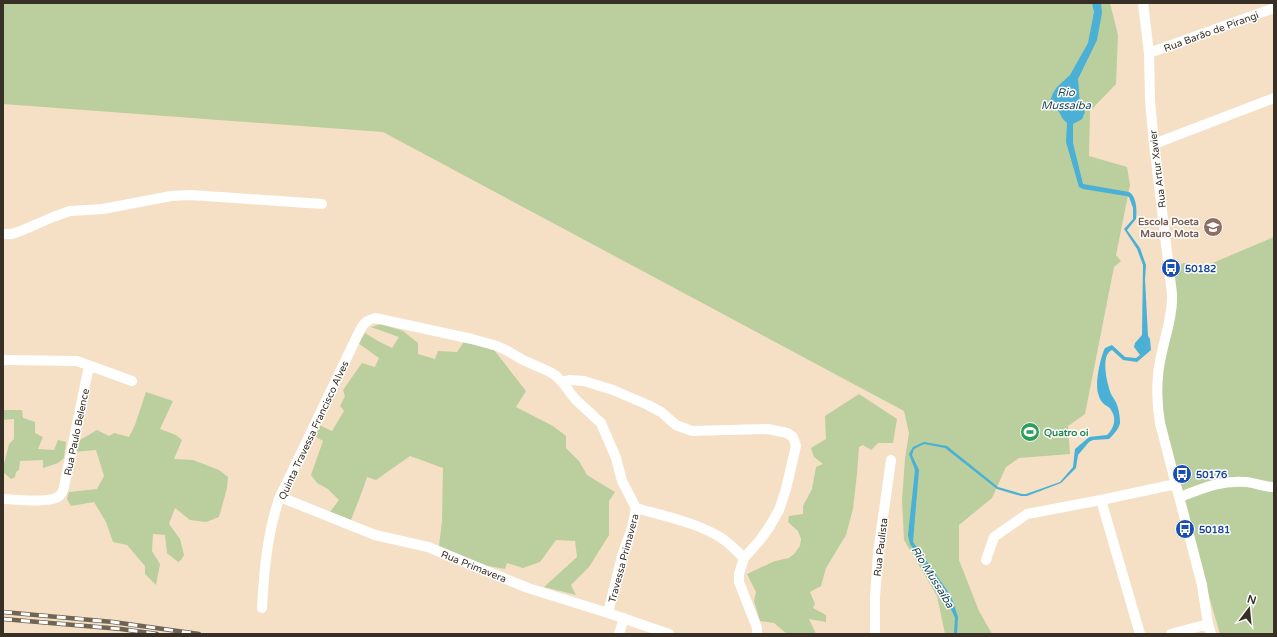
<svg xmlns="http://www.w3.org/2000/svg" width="1277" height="637" font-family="'Varela Round',sans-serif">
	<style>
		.green { fill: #bace9e }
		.water { fill: #4ab0d5 }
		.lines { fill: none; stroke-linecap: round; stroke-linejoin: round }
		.minor { stroke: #fff; stroke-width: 10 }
		.rail-casing { stroke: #706455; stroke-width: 4.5 }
		.rail { stroke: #fff; stroke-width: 3; stroke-dasharray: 9; stroke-linecap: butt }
		.labels { text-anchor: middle; stroke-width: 3; stroke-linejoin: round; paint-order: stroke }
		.street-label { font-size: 10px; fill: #383026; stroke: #fff }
		.education-label { font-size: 10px; font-weight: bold; fill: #785e54; stroke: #fff; text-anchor: end }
		.transit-label { font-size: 10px; font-weight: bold; fill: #164399; stroke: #fff; text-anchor: start }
		.leisure-label { font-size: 10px; font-weight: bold; fill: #27864d; stroke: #fff; text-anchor: start }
		.water-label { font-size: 11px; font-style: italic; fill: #1a4656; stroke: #fff }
	</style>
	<rect width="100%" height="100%" fill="#f5e0c5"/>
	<!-- green -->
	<path class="green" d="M 3,3 L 1110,3 L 1118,35 L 1116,84 L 1090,111 L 1089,156 L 1127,167 L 1130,185 L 1116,255 L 1121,261 L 1114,267 L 1085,414 L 1068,426 L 1070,454 L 1019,458 L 1006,467 L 992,498 L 959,525 L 959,560 L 979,611 L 992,634 L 945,634 L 937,596 L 904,540 L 902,500 L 905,459 L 909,433 L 904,411 L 383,132 L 3,104 Z
		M 1274,237 L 1274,634 L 1220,634 L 1180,497 L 1157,389 L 1173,272 L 1183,263 L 1208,265 Z
		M 381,324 L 403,331 L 418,343 L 418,354 L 435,359 L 438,351 L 457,352 L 464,342 L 494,350 L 526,391 L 516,407 L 553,426 L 566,436 L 566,448 L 579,461 L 587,475 L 615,492 L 609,501 L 609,535 L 589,567 L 571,585 L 576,595 L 544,587 L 577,557 L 575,541 L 556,540 L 540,562 L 523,568 L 507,563 L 505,569 L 482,565 L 439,546 L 442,521 L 443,468 L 410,456 L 376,480 L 367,477 L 363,489 L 351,520 L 330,512 L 339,500 L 328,489 L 317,483 L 311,475 L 323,441 L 313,435 L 315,423 L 332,431 L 344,411 L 340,406 L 345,396 L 343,390 L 362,363 L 375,367 L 379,358 L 358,343 L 365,333 L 378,341 L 392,348 L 399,337 L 371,327 Z
		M 146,392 L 173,401 L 160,429 L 176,435 L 182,440 L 174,459 L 193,460 L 219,470 L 228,477 L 227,488 L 219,517 L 206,522 L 190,520 L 175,508 L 169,524 L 180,539 L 184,555 L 181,560 L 178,562 L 167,553 L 165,535 L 153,534 L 152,551 L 160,564 L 156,585 L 145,574 L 145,566 L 127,545 L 113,542 L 106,522 L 94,502 L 71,506 L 67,499 L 69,492 L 97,489 L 104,476 L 96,450 L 74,452 L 75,440 L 80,440 L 97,430 L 109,436 L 114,433 L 129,437 L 135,425 Z
		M 859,394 L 897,419 L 893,443 L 878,443 L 871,450 L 863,445 L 859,447 L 857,474 L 853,509 L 846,535 L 826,568 L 821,586 L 810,592 L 815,604 L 813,608 L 826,615 L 826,622 L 809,619 L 816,634 L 787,634 L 774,623 L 760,621 L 754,601 L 756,592 L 747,574 L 775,561 L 789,558 L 794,554 L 800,546 L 801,539 L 798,531 L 788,522 L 789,516 L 803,514 L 803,506 L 812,489 L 816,467 L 823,464 L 814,457 L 811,448 L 826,439 L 825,416 Z
		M 3,410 L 22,410 L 23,418 L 35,422 L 35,433 L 43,437 L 38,449 L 54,450 L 58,440 L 66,442 L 64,458 L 58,463 L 43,468 L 43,460 L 20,461 L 19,470 L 16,472 L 15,477 L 11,479 L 3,472 L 3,468 L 9,444 L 14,439 L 14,419 L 3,420 Z"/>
	<!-- water -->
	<path class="water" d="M 1092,3 L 1101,3 L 1102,13 L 1097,40 L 1078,79 L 1080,105 L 1085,112 L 1082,119 L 1073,124 L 1073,143 L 1083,184 L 1129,192 C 1137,197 1137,211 1136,219 L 1127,230 L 1140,248 L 1146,265 L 1145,279 L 1148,336 L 1150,339 L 1151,350 L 1137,362 L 1123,360 L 1112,350 C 1100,355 1107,384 1111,394 C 1113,398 1116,401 1117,405 C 1119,410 1120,418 1120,423 C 1119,429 1113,435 1109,439 L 1093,440 L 1089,442 L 1078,455 L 1076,468 L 1061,483 L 1027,496 L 1021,496 L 997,489 L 945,448 L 924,444 L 914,449 L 912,455 L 919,470 L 913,542 L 951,596 L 958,617 L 957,634 L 954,634 L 955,618 L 947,600 L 910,544 L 908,535 L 915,470 L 909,454 L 913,447 L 924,442 L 947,446 L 998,487 L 1022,494 L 1026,494 L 1060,482 L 1073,467 L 1075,449 L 1089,437 L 1107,435 C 1114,428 1117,419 1111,410 C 1110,407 1106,406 1104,404 C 1101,402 1099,397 1098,393 C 1095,383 1100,360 1104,350 L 1105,348 L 1112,345 L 1125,357 L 1136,358 L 1140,355 L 1134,347 L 1135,343 L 1142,335 L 1143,265 L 1137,249 L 1124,229 L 1133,219 L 1133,208 L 1129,197 L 1126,196 L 1083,189 L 1079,187 L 1066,142 L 1067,123 C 1062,119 1062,117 1059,112 C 1056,108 1053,106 1050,101 L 1053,93 L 1057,87 L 1070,75 L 1088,43 L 1094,12 Z"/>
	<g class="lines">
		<!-- minor -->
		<path class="minor" d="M 1143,3 L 1149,53 L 1150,100 L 1154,144 L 1172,294 C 1173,314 1166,333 1162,352 C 1156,376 1156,399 1160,423 L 1202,585 L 1208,624 L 1211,634
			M 1149,53 L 1274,8
			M 1154,144 L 1274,98
			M 3,234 L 12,234 L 23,230 L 53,217 L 70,211 L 103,209 L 171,196 L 191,195 L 322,204
			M 3,360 L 77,361 L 132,381
			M 562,382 L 569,380 L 584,381 L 613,390 L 648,405 L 661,412 L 676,425 L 692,431 L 768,429 L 787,433 L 793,437 L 796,446 L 786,489 L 779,510 L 770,526 L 760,540 L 744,558 L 739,574 L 739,582 L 757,628 L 757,634
			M 280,497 L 375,535 L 428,547 L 528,588 L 608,613 L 669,634
			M 1180,497 C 1203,488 1221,480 1246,482 C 1256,483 1265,487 1274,487
			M 3,499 C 15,500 48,503 58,497 C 61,495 63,491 64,487 L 89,366
			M 1101,500 L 1140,634
			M 636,508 C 664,516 699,523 723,539 C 731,545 737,551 744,558
			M 986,560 L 994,537 L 1027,514 L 1101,500 L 1176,484
			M 262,608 C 264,571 267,535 279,499 L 360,330 C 364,323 367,320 375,318 L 472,339 L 497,346 L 506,350 L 523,360 L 548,371 L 555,375 L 562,382 L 575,399 L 601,423 L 616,458 L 622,481 L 636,508 L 632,528 L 622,556 L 608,613
			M 619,634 L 624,618
			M 875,634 L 875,597 L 878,553 L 891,460
			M 1171,634 L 1208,624"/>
		<!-- rail casing -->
		<g class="rail-casing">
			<path id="rail" d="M 3,612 L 113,622 L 199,634
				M 3,619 L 121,629 L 157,634"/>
		</g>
		<!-- rail -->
		<use href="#rail" class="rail"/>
	</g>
	<!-- icons -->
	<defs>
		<g id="school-disc" transform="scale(1)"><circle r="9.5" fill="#8d6e63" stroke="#fff"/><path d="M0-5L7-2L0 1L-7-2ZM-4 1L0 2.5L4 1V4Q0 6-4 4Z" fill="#fff"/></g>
		<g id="bus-disc" transform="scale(1)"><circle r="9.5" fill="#1a4fb4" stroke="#fff"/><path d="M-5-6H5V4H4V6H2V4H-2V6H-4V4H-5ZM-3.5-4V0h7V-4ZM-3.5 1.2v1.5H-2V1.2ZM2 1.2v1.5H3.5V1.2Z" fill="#fff"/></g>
		<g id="stadium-disc" transform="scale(1)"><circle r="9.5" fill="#2e9e5b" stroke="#fff"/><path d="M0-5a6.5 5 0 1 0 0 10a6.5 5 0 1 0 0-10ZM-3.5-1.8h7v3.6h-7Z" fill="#fff"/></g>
	</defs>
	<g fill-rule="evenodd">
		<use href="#school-disc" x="1213" y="227"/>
		<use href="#bus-disc" x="1171" y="268"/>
		<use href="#stadium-disc" x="1030" y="432"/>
		<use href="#bus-disc" x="1182" y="474"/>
		<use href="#bus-disc" x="1185" y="529"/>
	</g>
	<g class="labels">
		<!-- street labels -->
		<g class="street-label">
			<text transform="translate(1211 31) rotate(-20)" y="4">Rua Barão de Pirangi</text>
			<text transform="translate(1157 169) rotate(-97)" y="4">Rua Artur Xavier</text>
			<text transform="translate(313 430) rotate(-65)" y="4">Quinta Travessa Francisco Alves</text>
			<text transform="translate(76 432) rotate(-78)" y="4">Rua Paulo Belence</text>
			<text transform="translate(880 547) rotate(-83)" y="4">Rua Paulista</text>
			<text transform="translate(623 558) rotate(-75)" y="4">Travessa Primavera</text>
			<text transform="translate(474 566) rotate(22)" y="4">Rua Primavera</text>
		</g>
		<!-- education labels -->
		<g class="education-label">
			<text x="1199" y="225">Escola Poeta<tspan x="1199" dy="12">Mauro Mota</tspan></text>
		</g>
		<!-- transit labels -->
		<g class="transit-label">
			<text x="1185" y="272">50182</text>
			<text x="1196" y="478">50176</text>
			<text x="1199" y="533">50181</text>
		</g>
		<!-- leisure labels -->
		<g class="leisure-label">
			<text x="1044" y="436">Quatro oi</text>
		</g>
		<!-- water labels -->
		<g class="water-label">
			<text x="1066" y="96">Rio<tspan x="1066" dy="13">Mussaíba</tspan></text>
			<text transform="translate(933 577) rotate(58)" y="4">Rio Mussaíba</text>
		</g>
	</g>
	<!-- border -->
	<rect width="1277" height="637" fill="none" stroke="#383026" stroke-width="8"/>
	<!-- north arrow -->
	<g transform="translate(1249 609) rotate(16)" stroke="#ffffff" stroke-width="3" paint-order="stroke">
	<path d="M0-3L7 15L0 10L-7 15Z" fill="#383026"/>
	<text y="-6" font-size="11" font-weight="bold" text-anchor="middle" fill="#383026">N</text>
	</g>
</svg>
